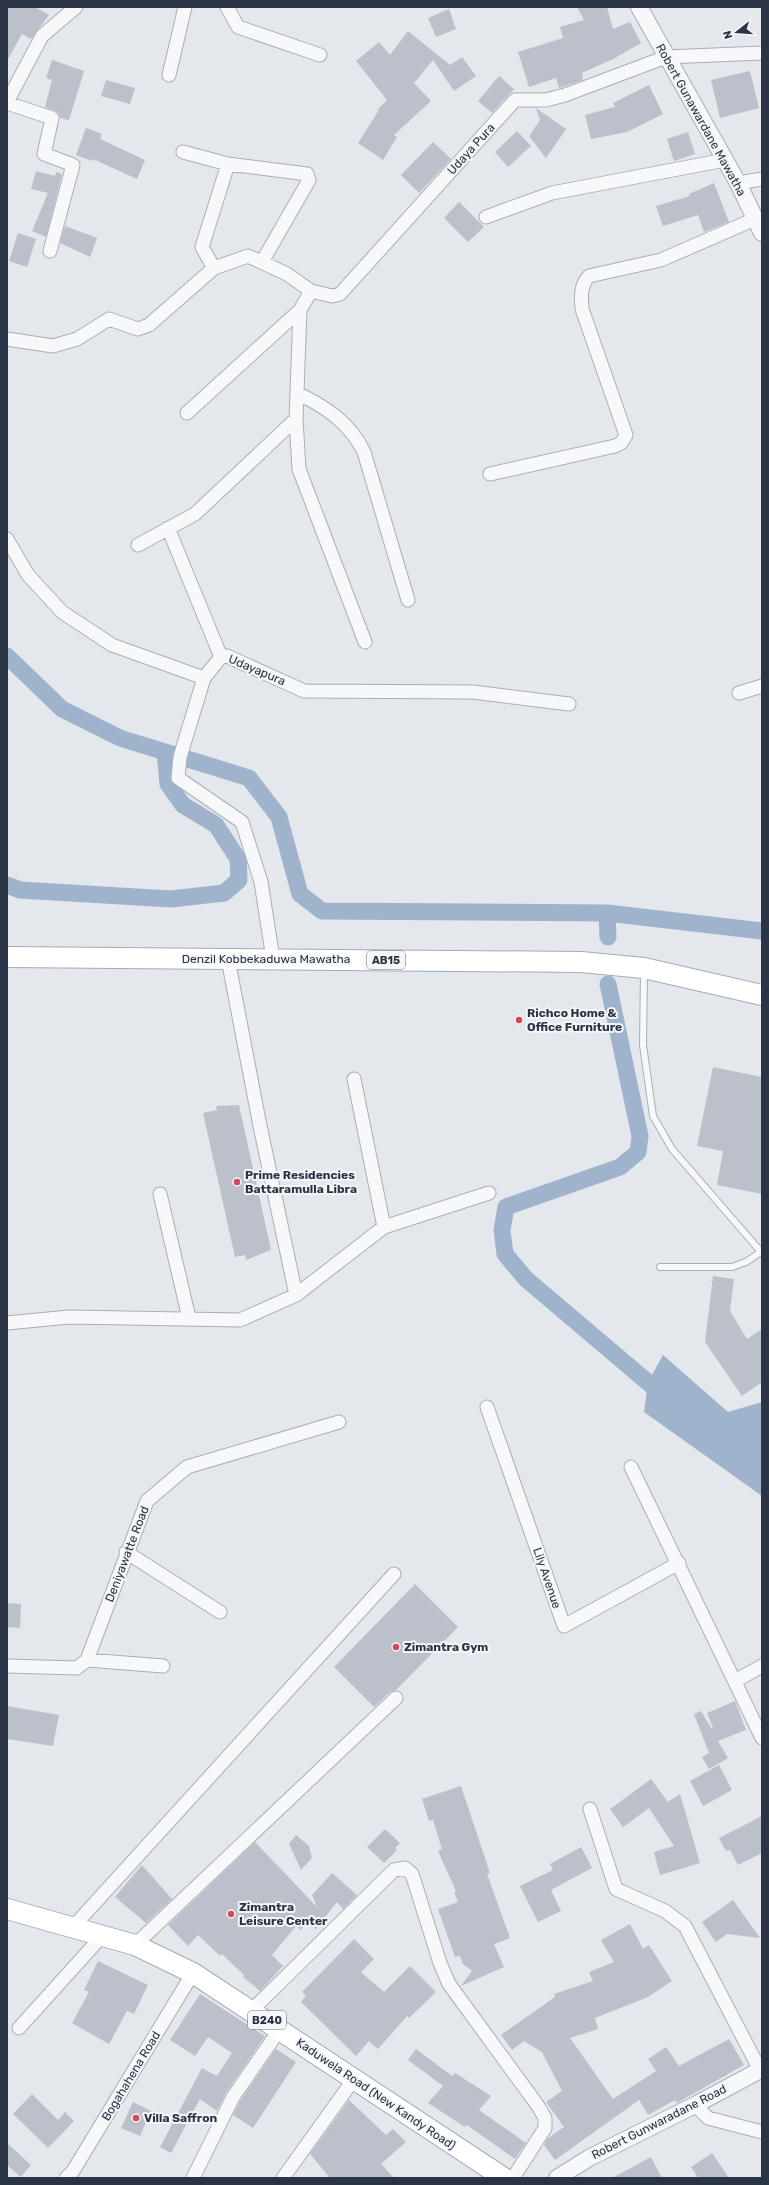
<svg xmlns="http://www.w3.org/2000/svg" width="769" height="2185" font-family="Rubik,sans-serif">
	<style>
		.water { fill: #9fb4cc }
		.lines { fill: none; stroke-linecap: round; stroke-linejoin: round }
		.canal { stroke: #9fb4cc; stroke-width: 17 }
		.building { fill: #bbc0ca }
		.service-casing { stroke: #a9aeb7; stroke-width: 8 }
		.minor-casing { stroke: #a9aeb7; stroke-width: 15 }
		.tertiary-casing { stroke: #a9aeb7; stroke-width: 18 }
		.primary-casing { stroke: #a3abb8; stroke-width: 22 }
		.service { stroke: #f7f8fa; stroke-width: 6 }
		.minor { stroke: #f7f8fa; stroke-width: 13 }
		.tertiary { stroke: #f7f8fa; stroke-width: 16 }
		.primary { stroke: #fff; stroke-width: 20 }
		.poi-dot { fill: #d1495b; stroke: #f4f6f9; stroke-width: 1.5 }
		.labels { text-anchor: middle; stroke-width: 4; stroke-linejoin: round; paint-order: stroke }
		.shield { fill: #f4f6f9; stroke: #676e7b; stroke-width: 1 }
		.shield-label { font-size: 11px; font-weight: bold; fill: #2b3445 }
		.street-label { font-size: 12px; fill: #2b3445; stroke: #f4f6f9 }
		.poi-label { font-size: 12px; font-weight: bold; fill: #2b3445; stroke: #f4f6f9; text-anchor: start }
	</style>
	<rect width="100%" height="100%" fill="#e4e7ec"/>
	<!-- water -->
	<path class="water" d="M 663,1355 L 728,1412 L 762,1402 L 762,1496 L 644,1412 L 648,1382 Z"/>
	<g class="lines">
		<!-- canal -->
		<path class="canal" d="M 7,656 L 62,709 L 120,738 L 249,778 L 279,817 L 300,894 L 322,911 L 607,913 L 762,931
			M 7,885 L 20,890 L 171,899 L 224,893 L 239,880 L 238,859 L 216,825 L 183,805 L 168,784 L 165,752
			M 607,913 L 608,937
			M 608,984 L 640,1136 L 638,1152 L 620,1167 L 506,1207 L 502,1230 L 505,1254 L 526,1279 L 664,1396"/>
	</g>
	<!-- building -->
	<path class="building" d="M 7,7 L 35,7 L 49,15 L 31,39 L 22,34 L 7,61 Z
		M 577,7 L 607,7 L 613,29 L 630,22 L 641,43 L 613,59 L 582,73 L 583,80 L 559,88 L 556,78 L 529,87 L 518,52 L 563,38 L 560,27 L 584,20 Z
		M 449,9 L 456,29 L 436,37 L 428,18 Z
		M 408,31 L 450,65 L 462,57 L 476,76 L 454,91 L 433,60 L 414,83 L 431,101 L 394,135 L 397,137 L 383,160 L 358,143 L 379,110 L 378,109 L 387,100 L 356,61 L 379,42 L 390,55 Z
		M 52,60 L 84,71 L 69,120 L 60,118 L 58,112 L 45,107 L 52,80 L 46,78 Z
		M 750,71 L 759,108 L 720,118 L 711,80 Z
		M 499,76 L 514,89 L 492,113 L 478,101 Z
		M 106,80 L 135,88 L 130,104 L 101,96 Z
		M 649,85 L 663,114 L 627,132 L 591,139 L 585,115 L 615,107 L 613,103 Z
		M 536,108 L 566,129 L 546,158 L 529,136 L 540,120 Z
		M 86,128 L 102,134 L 100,139 L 145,160 L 137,179 L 93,159 L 92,161 L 76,155 Z
		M 517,131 L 531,146 L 508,167 L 495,152 Z
		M 688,132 L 695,154 L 674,161 L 667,139 Z
		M 433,142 L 451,159 L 419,193 L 401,175 Z
		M 36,171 L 55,176 L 56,172 L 62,174 L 46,237 L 32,231 L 48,193 L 31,189 Z
		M 714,183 L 729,222 L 704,232 L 698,215 L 663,226 L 656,206 L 690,196 L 689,194 Z
		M 459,202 L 484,227 L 468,242 L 444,218 Z
		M 65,226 L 97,238 L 90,257 L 60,243 Z
		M 18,233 L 36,239 L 27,267 L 9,261 Z
		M 713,1067 L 762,1077 L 762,1194 L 717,1185 L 723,1151 L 697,1146 Z
		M 239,1105 L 271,1250 L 246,1260 L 245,1255 L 235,1257 L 203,1113 L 217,1110 L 216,1106 Z
		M 713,1276 L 734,1279 L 730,1311 L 747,1339 L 762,1329 L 762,1382 L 742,1396 L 705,1342 Z
		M 415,1584 L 458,1627 L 396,1690 L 390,1692 L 374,1707 L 334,1667 Z
		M 7,1603 L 21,1604 L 20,1628 L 7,1627 Z
		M 735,1701 L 746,1730 L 718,1741 L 728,1758 L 709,1769 L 702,1757 L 709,1753 L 694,1714 L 701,1711 L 711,1728 L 713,1728 L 707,1713 Z
		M 7,1706 L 59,1715 L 53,1746 L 7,1739 Z
		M 719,1765 L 732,1790 L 703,1806 L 690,1781 Z
		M 651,1779 L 668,1802 L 680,1794 L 700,1863 L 660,1875 L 654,1852 L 674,1846 L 649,1808 L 623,1827 L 610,1809 Z
		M 461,1786 L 490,1873 L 487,1874 L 510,1938 L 494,1944 L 504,1967 L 461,1986 L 472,1971 L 463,1964 L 460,1956 L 455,1957 L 438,1909 L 458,1902 L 454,1892 L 456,1891 L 438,1851 L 442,1849 L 433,1820 L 429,1821 L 422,1799 Z
		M 762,1816 L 762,1853 L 738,1865 L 730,1850 L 726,1851 L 719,1838 Z
		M 385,1829 L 400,1843 L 395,1848 L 397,1850 L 384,1863 L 367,1847 Z
		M 296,1835 L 309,1846 L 312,1858 L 301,1870 L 289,1844 Z
		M 255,1842 L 317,1907 L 312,1895 L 332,1873 L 357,1895 L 343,1909 L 337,1902 L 316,1929 L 307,1922 L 301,1930 L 296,1926 L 272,1955 L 283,1966 L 260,1991 L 243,1977 L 244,1975 L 222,1954 L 220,1956 L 198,1935 L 188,1946 L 168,1925 Z
		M 581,1847 L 592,1868 L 551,1890 L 561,1911 L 538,1922 L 520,1886 L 553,1870 L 550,1864 Z
		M 142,1865 L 172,1899 L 146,1923 L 115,1897 Z
		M 733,1900 L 760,1938 L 727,1934 L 716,1942 L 702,1922 Z
		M 630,1924 L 643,1949 L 649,1945 L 672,1981 L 648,1997 L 595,2018 L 598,2029 L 570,2038 L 613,2099 L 656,2071 L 648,2059 L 666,2047 L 679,2066 L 729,2039 L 744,2065 L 677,2103 L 675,2100 L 648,2115 L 639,2100 L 555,2160 L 544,2145 L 547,2139 L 564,2127 L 546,2102 L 562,2091 L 542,2052 L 524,2041 L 512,2050 L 501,2035 L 555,1997 L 554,1994 L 593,1981 L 589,1972 L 614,1962 L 601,1940 Z
		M 354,1939 L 374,1959 L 361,1972 L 384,1992 L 410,1966 L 436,1992 L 409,2018 L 407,2016 L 378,2049 L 369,2041 L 356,2056 L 301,2002 L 306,1996 L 302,1992 Z
		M 98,1961 L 148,1985 L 134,2014 L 127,2011 L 109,2044 L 72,2023 L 89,1992 L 84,1990 Z
		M 200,1994 L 265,2036 L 226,2093 L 217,2111 L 200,2099 L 171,2153 L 160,2147 L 202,2068 L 217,2076 L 232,2053 L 208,2037 L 195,2056 L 170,2040 Z
		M 276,2049 L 296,2062 L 253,2128 L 233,2115 L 240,2101 Z
		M 416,2049 L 452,2076 L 455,2073 L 491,2096 L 479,2110 L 526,2143 L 515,2159 L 467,2125 L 465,2127 L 428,2103 L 443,2086 L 408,2060 Z
		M 32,2094 L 58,2120 L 65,2112 L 74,2121 L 48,2148 L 13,2114 Z
		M 349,2100 L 386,2135 L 393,2129 L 406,2142 L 381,2164 L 394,2178 L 330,2178 L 310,2154 Z
		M 133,2102 L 151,2111 L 140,2136 L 121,2128 Z
		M 7,2143 L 31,2165 L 21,2177 L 7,2165 Z
		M 712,2153 L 729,2178 L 698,2178 L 691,2167 Z
		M 651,2157 L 662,2178 L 612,2178 Z"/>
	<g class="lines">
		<!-- service casing -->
		<g class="service-casing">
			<path id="service" d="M 644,971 L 643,1045 L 653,1116 L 672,1149 L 762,1253
				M 660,1267 L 732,1267 L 746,1262 L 762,1251"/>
		</g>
		<!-- minor casing -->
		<g class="minor-casing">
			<path id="minor" d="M 227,7 L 238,27 L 320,55
				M 169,75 L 185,7
				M 7,102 L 42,36 L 76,7
				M 7,103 L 52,118 L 44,154 L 73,165 L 50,251
				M 183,152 L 228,164 L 307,174 L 309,180 L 262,262
				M 738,183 L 762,179
				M 486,217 L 552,193 L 725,160
				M 214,268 L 202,247 L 228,164
				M 311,291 L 332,296 L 340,294 L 515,100 L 546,100 L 565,95 L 666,57 L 762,53
				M 7,339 L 53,346 L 77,339 L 109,319 L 138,329 L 149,325 L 214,268 L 248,256 L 287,274 L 311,291 L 300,310 L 296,419 L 299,469 L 365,642
				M 297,393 C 326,407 350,423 364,452 L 408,600
				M 187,413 L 300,310
				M 490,474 L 615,446 L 621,443 L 626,435 L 582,309 C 581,297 580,286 589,276 L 661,260 L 755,219
				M 168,528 L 221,657
				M 7,539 L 28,575 L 62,612 L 112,645 L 204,678
				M 138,545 L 195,514 L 296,419
				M 739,693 L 762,686
				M 228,959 L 260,1126 L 296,1295
				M 273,959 L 261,882 L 242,822 L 178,778 L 180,757 L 204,678 L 221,657 L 227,656 L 304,691 L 473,692 L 569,704
				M 354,1079 L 384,1227
				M 160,1194 L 189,1318
				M 7,1323 L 69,1317 L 240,1320 L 296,1295 L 384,1227 L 489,1193
				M 487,1407 L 564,1626 L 679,1563
				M 631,1467 L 762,1738
				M 126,1552 L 220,1612
				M 87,1660 L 163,1666
				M 7,1666 L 77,1668 L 87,1660 L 147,1501 L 187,1467 L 339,1422
				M 735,1681 L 762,1666
				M 590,1809 L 616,1889 L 665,1911 L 685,1926 L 760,2070
				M 73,1927 L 394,1574
				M 135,1945 L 396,1698
				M 252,2010 L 394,1870 L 405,1868 L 412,1874 L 440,1963 L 449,1984 L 538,2106 L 545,2118 L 545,2128 L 513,2178
				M 19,2028 L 103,1935
				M 695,2105 L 708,2118 L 762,2132
				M 66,2178 L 73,2171 L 193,1973
				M 193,2178 L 233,2097 L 280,2029
				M 283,2178 L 354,2079"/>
		</g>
		<!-- tertiary casing -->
		<g class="tertiary-casing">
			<path id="tertiary" d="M 639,7 L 738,183 L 762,233
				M 557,2178 L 589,2158 L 695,2105 L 762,2069"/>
		</g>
		<!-- primary casing -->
		<g class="primary-casing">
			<path id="primary" d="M 7,957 L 581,962 L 644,968 L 762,995
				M 7,1909 L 135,1945 L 193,1973 L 504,2178"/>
		</g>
		<!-- service -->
		<use href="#service" class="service"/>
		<!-- minor -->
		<use href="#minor" class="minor"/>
		<!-- tertiary -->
		<use href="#tertiary" class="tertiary"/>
		<!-- primary -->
		<use href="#primary" class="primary"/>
	</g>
	<!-- markers -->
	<g class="poi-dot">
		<circle cx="519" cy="1020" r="4"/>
		<circle cx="237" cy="1182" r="4"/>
		<circle cx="396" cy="1647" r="4"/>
		<circle cx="231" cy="1914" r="4"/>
		<circle cx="136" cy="2118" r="4"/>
	</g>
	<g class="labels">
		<!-- shield labels -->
		<g class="shield">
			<rect x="367" y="951" width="38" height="18" rx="3"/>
			<rect x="248" y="2011" width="38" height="18" rx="3"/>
		</g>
		<g class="shield-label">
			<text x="386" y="964">AB15</text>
			<text x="267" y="2024">B240</text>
		</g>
		<!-- street labels -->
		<g class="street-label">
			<text transform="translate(701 120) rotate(61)" y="4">Robert Gunawardane Mawatha</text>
			<text transform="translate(471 149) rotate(-48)" y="4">Udaya Pura</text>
			<text transform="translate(257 670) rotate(23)" y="4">Udayapura</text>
			<text x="266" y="963">Denzil Kobbekaduwa Mawatha</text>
			<text transform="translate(127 1554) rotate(-69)" y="4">Deniyawatte Road</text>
			<text transform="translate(547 1578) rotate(71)" y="4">Lily Avenue</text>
			<text transform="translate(131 2076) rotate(-59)" y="4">Bogahahena Road</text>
			<text transform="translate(376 2094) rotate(34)" y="4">Kaduwela Road (New Kandy Road)</text>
			<text transform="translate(659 2122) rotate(-27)" y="4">Robert Gunwaradane Road</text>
		</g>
		<!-- poi labels -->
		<g class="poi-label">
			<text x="527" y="1017">Richco Home &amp;<tspan x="527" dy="14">Office Furniture</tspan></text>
			<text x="245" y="1179">Prime Residencies<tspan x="245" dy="14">Battaramulla Libra</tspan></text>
			<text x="404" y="1651">Zimantra Gym</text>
			<text x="239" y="1911">Zimantra<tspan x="239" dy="14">Leisure Center</tspan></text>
			<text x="144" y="2122">Villa Saffron</text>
		</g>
	</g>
	<!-- border -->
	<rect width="769" height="2185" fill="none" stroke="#2b3445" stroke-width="16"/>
	<!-- north arrow -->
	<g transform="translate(737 32) rotate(253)" stroke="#f4f6f9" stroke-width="3" paint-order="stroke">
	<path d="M0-3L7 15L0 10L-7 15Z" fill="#2b3445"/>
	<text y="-6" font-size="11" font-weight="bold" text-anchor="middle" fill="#2b3445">N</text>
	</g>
</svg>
